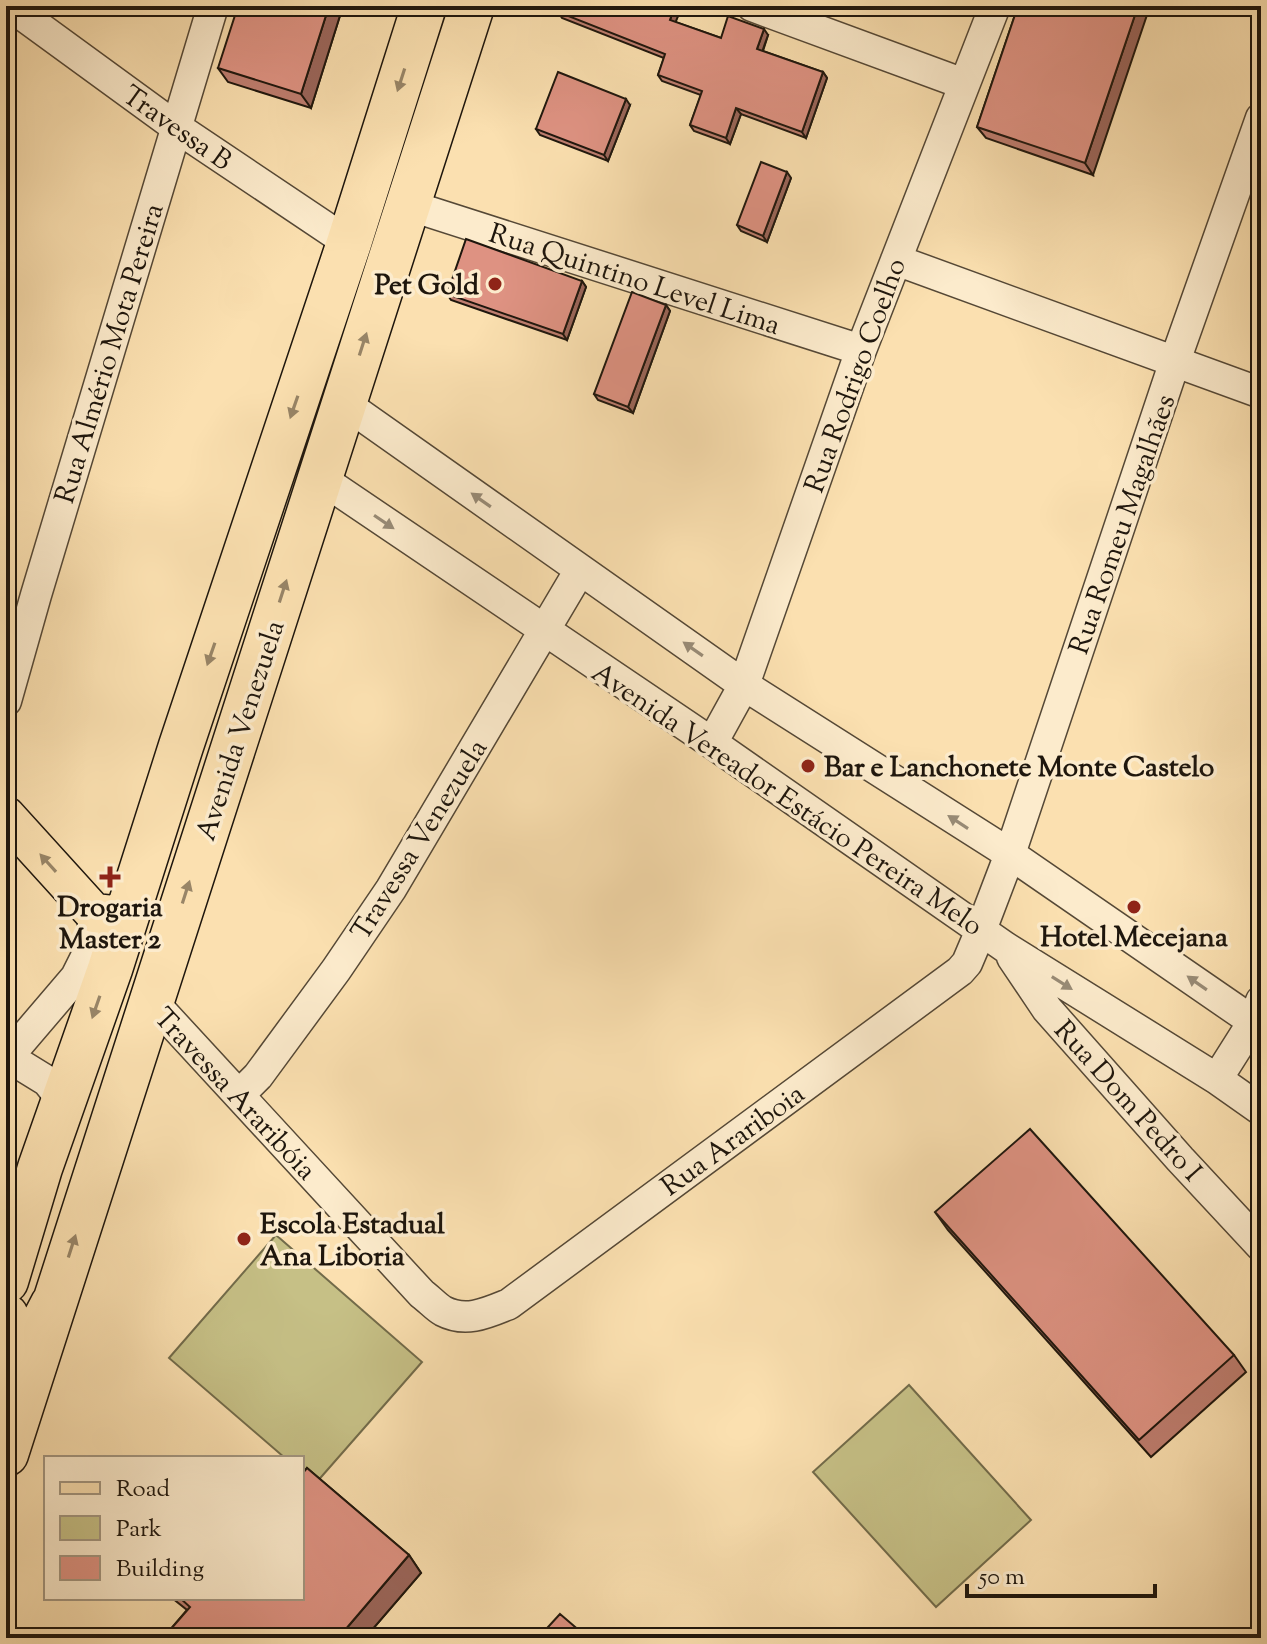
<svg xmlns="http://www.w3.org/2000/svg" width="1267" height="1644" font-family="'Sorts Mill Goudy',serif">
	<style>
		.green { fill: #c6c086; stroke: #726b4a; stroke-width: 2 }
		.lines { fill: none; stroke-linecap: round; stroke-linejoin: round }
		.minor-casing { stroke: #554836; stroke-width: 33 }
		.major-casing { stroke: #1e160d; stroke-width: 41 }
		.highway-casing { stroke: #1e160d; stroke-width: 47 }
		.minor { stroke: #fcebcc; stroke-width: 30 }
		.major { stroke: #fbe0b0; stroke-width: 38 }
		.highway { stroke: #fbe0b0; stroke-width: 44 }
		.wall { fill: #bf7e70; stroke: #1e160d; stroke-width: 2 }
		.shaded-wall { fill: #9b665b; stroke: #1e160d; stroke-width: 2 }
		.building { fill: #de9282; stroke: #1e160d; stroke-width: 2 }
		.oneway { fill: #988567 }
		.oneway2 { fill: #988b76 }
		.poi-dot { fill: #8f2418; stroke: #fcebcc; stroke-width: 3 }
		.labels { text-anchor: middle; stroke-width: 7; stroke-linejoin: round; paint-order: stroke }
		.street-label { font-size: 28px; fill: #1e160d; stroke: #fcebcc }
		.poi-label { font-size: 28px; font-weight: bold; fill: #1e160d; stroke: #fcebcc; text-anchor: start }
	</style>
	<rect width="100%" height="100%" fill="#fbe0b0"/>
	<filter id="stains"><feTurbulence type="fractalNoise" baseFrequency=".0025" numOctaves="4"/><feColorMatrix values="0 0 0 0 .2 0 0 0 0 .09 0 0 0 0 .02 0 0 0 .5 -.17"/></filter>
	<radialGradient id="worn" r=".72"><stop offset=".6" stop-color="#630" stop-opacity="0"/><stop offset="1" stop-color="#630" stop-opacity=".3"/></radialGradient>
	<!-- green -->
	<path class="green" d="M 276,1235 L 422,1362 L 315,1484 L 302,1473 L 302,1458 L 285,1458 L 169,1358 Z
		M 909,1385 L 1031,1520 L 936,1607 L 813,1472 Z"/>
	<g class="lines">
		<!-- minor casing -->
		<g class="minor-casing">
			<path id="minor" d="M 10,6 L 176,127 L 349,243
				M 752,6 L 964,84
				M 408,205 L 861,350
				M 896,260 L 1261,393
				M 344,403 L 744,685 L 1010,854 L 1261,1027
				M 320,478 L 712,743 L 1005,947 L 1217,1079 L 1261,1110
				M 6,701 L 36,595 L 213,6
				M 712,743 L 744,685 L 861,350 L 995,6
				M 1012,957 L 1047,1009 L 1180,1159 L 1261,1246
				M 151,1000 L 422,1294 C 429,1299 436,1307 443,1311 C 466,1323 487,1313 509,1304 L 960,971 L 967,963 L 981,930 L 1010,854 L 1175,361 L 1261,118
				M 8,1057 L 47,1081 L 63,1101
				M 6,1059 L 76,977 L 91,947 L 94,913
				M 1217,1079 L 1253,1022 L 1261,1001
				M 239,1095 L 258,1076 L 336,970 L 391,889 L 580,570"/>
		</g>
		<!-- major casing -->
		<g class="major-casing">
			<path id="major" d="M 6,816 L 94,913 L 113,915 L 130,907"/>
		</g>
		<!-- highway casing -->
		<g class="highway-casing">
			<path id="highway" d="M 6,1281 L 40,1168 L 110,969 L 181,746 L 349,243 L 424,6
				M 6,1316 C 11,1329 20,1337 34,1335 L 42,1325 L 53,1304
				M 6,1454 L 472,6"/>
		</g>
		<!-- minor -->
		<use href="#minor" class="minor"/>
		<!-- major -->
		<use href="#major" class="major"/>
		<!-- highway -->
		<use href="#highway" class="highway"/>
	</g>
	<!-- wall -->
	<path class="wall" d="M 343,6 L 311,108 L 228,82 L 218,68 Z
		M 1018,6 L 1093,175 L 986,138 L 977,127 Z
		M 680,11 L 675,22 L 721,38 L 768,35 L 763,51 L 823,72 L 827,78 L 806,138 L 741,114 L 730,144 L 694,131 L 690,125 L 701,95 L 662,81 L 658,75 L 664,58 L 562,18 L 558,12 Z
		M 630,105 L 608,161 L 540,135 L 536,129 Z
		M 791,178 L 767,242 L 741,231 L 737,225 Z
		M 582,281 L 586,287 L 567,340 L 451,300 L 447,294 Z
		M 666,305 L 670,311 L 633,413 L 598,400 L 594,394 Z
		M 935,1212 L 1234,1355 L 1246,1372 L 1151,1457 L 948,1230 Z
		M 307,1468 L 409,1555 L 421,1573 L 365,1638 L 163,1638 L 187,1610 L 172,1598 L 302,1598 L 302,1474 Z"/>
	<!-- shaded-wall -->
	<path class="shaded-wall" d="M 329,6 L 343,6 L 311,108 L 301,94 Z
		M 675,6 L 680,11 L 674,26 L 670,20 Z
		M 1138,6 L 1150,6 L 1093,175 L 1085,163 Z
		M 764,29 L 768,35 L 761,55 L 757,49 Z
		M 823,72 L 827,78 L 806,138 L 802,132 Z
		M 626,99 L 630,105 L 608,161 L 604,155 Z
		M 736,108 L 741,114 L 730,144 L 726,138 Z
		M 787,172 L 791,178 L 767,242 L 763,236 Z
		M 582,281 L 586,287 L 567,340 L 563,334 Z
		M 666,305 L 670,311 L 633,413 L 628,407 Z
		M 409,1555 L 421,1573 L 365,1638 L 350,1638 L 345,1630 Z"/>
	<!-- building -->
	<path class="building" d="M 238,6 L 329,6 L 301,94 L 218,68 Z
		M 560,6 L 675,6 L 670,20 L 721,38 L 728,16 L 764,29 L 757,49 L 823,72 L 802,132 L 736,108 L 726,138 L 690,125 L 702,91 L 658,75 L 665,54 L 558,12 Z
		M 1018,6 L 1138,6 L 1085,163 L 977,127 Z
		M 558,72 L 626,99 L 604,155 L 536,129 Z
		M 761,162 L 787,172 L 763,236 L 737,225 Z
		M 466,239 L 582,281 L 563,334 L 447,294 Z
		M 632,292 L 666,305 L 628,407 L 594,394 Z
		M 1030,1129 L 1234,1355 L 1139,1440 L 935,1212 Z
		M 307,1468 L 409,1555 L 345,1630 L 354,1638 L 163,1638 L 190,1607 L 180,1598 L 302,1598 L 302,1474 Z
		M 560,1614 L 588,1638 L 538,1638 Z"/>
	<!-- one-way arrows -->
	<defs><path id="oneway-solid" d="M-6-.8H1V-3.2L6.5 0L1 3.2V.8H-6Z" transform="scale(2)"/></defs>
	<g class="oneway">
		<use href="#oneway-solid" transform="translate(401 80) rotate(108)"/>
		<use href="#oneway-solid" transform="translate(363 344) rotate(-72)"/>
		<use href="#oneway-solid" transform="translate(294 407) rotate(109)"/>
		<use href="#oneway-solid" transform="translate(283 591) rotate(-72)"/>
		<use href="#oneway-solid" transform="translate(211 654) rotate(109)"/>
		<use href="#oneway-solid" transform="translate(48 863) rotate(-132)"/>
		<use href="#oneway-solid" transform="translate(186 892) rotate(-72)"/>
		<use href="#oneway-solid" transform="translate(96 1007) rotate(109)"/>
		<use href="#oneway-solid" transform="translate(72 1246) rotate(-72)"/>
	</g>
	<g class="oneway2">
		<use href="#oneway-solid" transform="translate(481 500) rotate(-145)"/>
		<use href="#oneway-solid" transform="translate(384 522) rotate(34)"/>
		<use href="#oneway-solid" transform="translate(693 649) rotate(-145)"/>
		<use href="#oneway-solid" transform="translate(958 822) rotate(-147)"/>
		<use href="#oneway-solid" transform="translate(1062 983) rotate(32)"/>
		<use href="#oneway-solid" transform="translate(1197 983) rotate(-145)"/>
	</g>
	<!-- markers -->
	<g class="poi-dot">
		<circle cx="495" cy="284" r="8"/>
		<circle cx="808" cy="766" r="8"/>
		<path d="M106 865h8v8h8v8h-8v8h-8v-8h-8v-8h8z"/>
		<circle cx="1134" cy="907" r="8"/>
		<circle cx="244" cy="1239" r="8"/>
	</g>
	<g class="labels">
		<!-- street labels -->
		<g class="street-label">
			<text transform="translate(178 127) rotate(35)" y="10">Travessa B</text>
			<text transform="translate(635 278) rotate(18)" y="10">Rua Quintino Level Lima</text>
			<text transform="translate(108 353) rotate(-73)" y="10">Rua Almério Mota Pereira</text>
			<text transform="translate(854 375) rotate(-70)" y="10">Rua Rodrigo Coelho</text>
			<text transform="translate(1121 524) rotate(-71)" y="10">Rua Romeu Magalhães</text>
			<text transform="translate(239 730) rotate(-72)" y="10">Avenida Venezuela</text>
			<text transform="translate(788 798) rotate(34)" y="10">Avenida Vereador Estácio Pereira Melo</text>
			<text transform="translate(418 839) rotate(-58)" y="10">Travessa Venezuela</text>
			<text transform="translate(236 1093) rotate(47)" y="10">Travessa Araribóia</text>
			<text transform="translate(1129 1100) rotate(48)" y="10">Rua Dom Pedro I</text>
			<text transform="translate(732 1139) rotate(-36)" y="10">Rua Arariboia</text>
		</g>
		<!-- poi labels -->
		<g class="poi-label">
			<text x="479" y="294" text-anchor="end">Pet Gold</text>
			<text x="824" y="776">Bar e Lanchonete Monte Castelo</text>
			<text x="110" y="916" text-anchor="middle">Drogaria<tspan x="110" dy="32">Master 2</tspan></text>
			<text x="1134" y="946" text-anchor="middle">Hotel Mecejana</text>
			<text x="260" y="1233">Escola Estadual<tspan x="260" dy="32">Ana Liboria</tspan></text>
		</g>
	</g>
	<!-- margin -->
	<rect width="1267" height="1644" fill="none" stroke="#fbe0b0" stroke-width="32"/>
	<rect x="8" y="8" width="1251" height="1628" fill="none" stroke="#1e160d" stroke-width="4"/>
	<rect x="16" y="16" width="1235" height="1612" fill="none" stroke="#1e160d" stroke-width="2"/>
	<!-- legend -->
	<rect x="44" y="1456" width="260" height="144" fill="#fcebcc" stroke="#a39680" stroke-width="2"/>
	<rect x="60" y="1482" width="40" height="12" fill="#fbe0b0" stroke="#a39680" stroke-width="2"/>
	<text x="116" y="1496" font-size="24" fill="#1e160d">Road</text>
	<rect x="60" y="1516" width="40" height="24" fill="#c6c086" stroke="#a39680" stroke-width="2"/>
	<text x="116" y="1536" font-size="24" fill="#1e160d">Park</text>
	<rect x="60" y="1556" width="40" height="24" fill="#de9282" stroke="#a39680" stroke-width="2"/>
	<text x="116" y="1576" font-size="24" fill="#1e160d">Building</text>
	<!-- scale -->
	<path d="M967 1584v12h188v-12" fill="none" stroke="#1e160d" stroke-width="4"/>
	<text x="979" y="1584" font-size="24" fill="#1e160d" stroke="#fcebcc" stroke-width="6" paint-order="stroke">50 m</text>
	<rect width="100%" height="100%" filter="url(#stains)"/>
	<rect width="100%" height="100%" fill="url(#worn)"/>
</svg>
